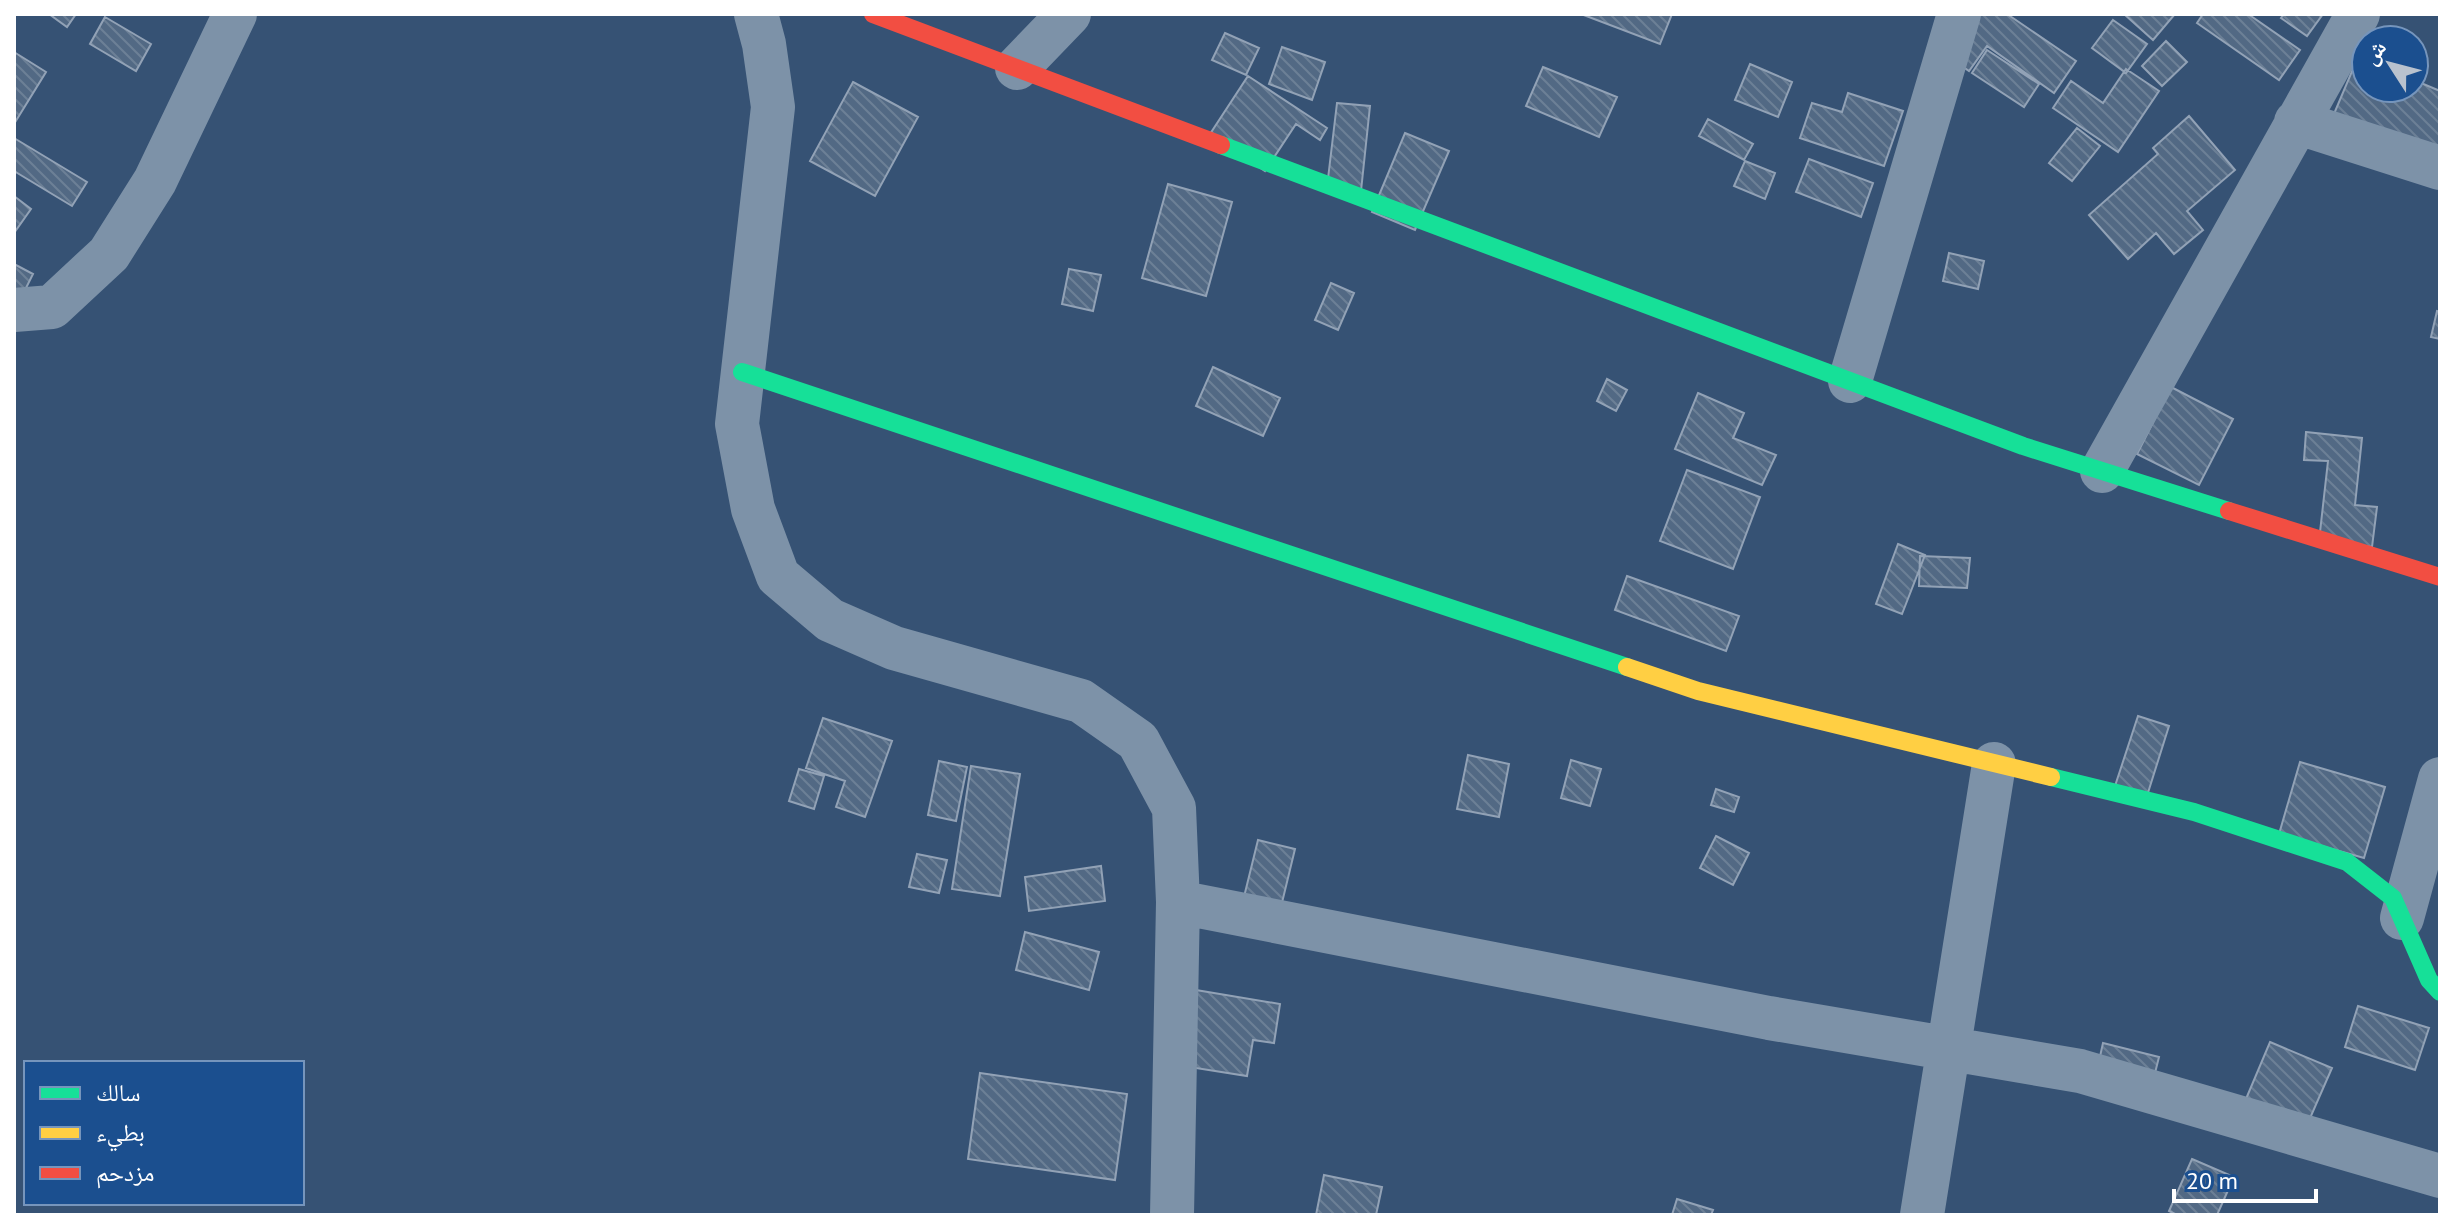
<svg xmlns="http://www.w3.org/2000/svg" width="2454" height="1229" font-family="'PT Sans','Noto Naskh Arabic',sans-serif">
	<style>
		.building { fill: url(#building-back-hatch); stroke: #92a2b6; stroke-width: 2 }
		.lines { fill: none; stroke-linecap: round; stroke-linejoin: round }
		.street { stroke: #7d92a8; stroke-width: 44 }
		.fast { stroke: #16e098; stroke-width: 18 }
		.slow { stroke: #ffcf43; stroke-width: 18 }
		.jam { stroke: #f24e42; stroke-width: 18 }
	</style>
	<defs>
		<pattern id="building-back-hatch" width="6" height="6" patternUnits="userSpaceOnUse" patternTransform="scale(2)"><rect width="6" height="6" fill="#526984"/><path d="M-1 5l2 2M0 0l6 6M5-1l2 2" fill="none" stroke="#6c8096"/></pattern>
	</defs>
	<rect width="100%" height="100%" fill="#365274"/>
	<!-- building -->
	<path class="building" d="M 49,14 L 76,14 L 67,27 Z
		M 1581,14 L 1672,14 L 1660,44 Z
		M 1967,14 L 2007,14 L 2076,61 L 2054,93 L 1987,46 L 1969,71 L 1941,51 Z
		M 2124,14 L 2175,14 L 2153,40 Z
		M 2203,14 L 2248,14 L 2300,50 L 2279,80 L 2197,23 Z
		M 2284,14 L 2323,14 L 2307,36 L 2281,18 Z
		M 105,17 L 151,44 L 136,71 L 90,44 Z
		M 2113,20 L 2147,44 L 2126,73 L 2092,48 Z
		M 1225,33 L 1259,48 L 1246,75 L 1212,60 Z
		M 2166,41 L 2187,62 L 2162,86 L 2142,66 Z
		M 1282,47 L 1325,62 L 1312,100 L 1269,84 Z
		M 1987,50 L 2039,84 L 2024,107 L 1972,73 Z
		M 14,52 L 46,72 L 14,124 Z
		M 2358,57 L 2366,60 L 2366,88 L 2414,88 L 2414,80 L 2440,91 L 2440,154 L 2328,128 Z
		M 1750,64 L 1792,82 L 1778,117 L 1735,100 Z
		M 1543,67 L 1617,97 L 1599,137 L 1526,106 Z
		M 2126,69 L 2159,91 L 2118,152 L 2053,108 L 2071,81 L 2103,103 Z
		M 1248,76 L 1327,128 L 1320,140 L 1296,124 L 1265,171 L 1210,134 Z
		M 853,82 L 918,117 L 875,196 L 810,161 Z
		M 1848,93 L 1903,111 L 1884,166 L 1800,138 L 1812,103 L 1842,112 Z
		M 1337,103 L 1370,106 L 1361,191 L 1327,187 Z
		M 2189,116 L 2235,170 L 2187,211 L 2203,230 L 2174,254 L 2156,233 L 2128,259 L 2089,215 L 2158,154 L 2153,148 Z
		M 1708,119 L 1753,144 L 1744,160 L 1699,136 Z
		M 2077,128 L 2100,146 L 2072,181 L 2049,163 Z
		M 1405,133 L 1449,151 L 1415,230 L 1372,212 Z
		M 14,138 L 87,182 L 72,206 L 14,171 Z
		M 1809,159 L 1873,183 L 1861,217 L 1796,192 Z
		M 1745,161 L 1775,173 L 1765,199 L 1734,186 Z
		M 1168,184 L 1232,202 L 1206,296 L 1142,278 Z
		M 14,196 L 31,209 L 14,233 Z
		M 1949,253 L 1984,261 L 1978,289 L 1943,281 Z
		M 14,264 L 33,274 L 14,312 Z
		M 1069,269 L 1101,275 L 1093,311 L 1062,304 Z
		M 1331,283 L 1354,293 L 1338,330 L 1315,320 Z
		M 2437,311 L 2440,312 L 2440,339 L 2431,337 Z
		M 1213,367 L 1280,398 L 1263,436 L 1196,406 Z
		M 1607,379 L 1627,390 L 1616,411 L 1597,401 Z
		M 2171,387 L 2233,419 L 2199,485 L 2137,454 Z
		M 1698,393 L 1744,413 L 1733,438 L 1776,455 L 1762,485 L 1675,449 Z
		M 2306,432 L 2362,438 L 2355,505 L 2377,507 L 2372,547 L 2319,541 L 2328,461 L 2304,460 Z
		M 1687,470 L 1760,497 L 1733,569 L 1660,541 Z
		M 1898,544 L 1925,555 L 1902,614 L 1876,604 Z
		M 1920,556 L 1970,558 L 1967,588 L 1919,586 Z
		M 1627,576 L 1739,616 L 1726,651 L 1615,610 Z
		M 2138,716 L 2169,726 L 2146,799 L 2114,789 Z
		M 823,718 L 892,741 L 865,817 L 836,807 L 845,781 L 806,768 Z
		M 1468,755 L 1509,764 L 1499,817 L 1457,809 Z
		M 1571,760 L 1601,769 L 1590,806 L 1561,798 Z
		M 939,761 L 967,767 L 956,821 L 928,815 Z
		M 2300,762 L 2385,787 L 2364,858 L 2279,834 Z
		M 971,766 L 1020,774 L 1000,896 L 952,889 Z
		M 799,769 L 824,776 L 814,809 L 789,801 Z
		M 1716,789 L 1739,797 L 1734,812 L 1711,805 Z
		M 1716,836 L 1749,853 L 1733,885 L 1700,868 Z
		M 1258,840 L 1295,849 L 1279,915 L 1242,905 Z
		M 917,854 L 947,860 L 939,893 L 909,887 Z
		M 1101,866 L 1105,901 L 1029,911 L 1025,877 Z
		M 1025,932 L 1099,952 L 1089,990 L 1016,970 Z
		M 1196,990 L 1280,1004 L 1274,1043 L 1253,1040 L 1247,1076 L 1183,1066 Z
		M 2358,1006 L 2429,1028 L 2415,1070 L 2345,1047 Z
		M 2270,1042 L 2332,1068 L 2304,1132 L 2243,1106 Z
		M 2103,1043 L 2159,1057 L 2150,1093 L 2095,1079 Z
		M 980,1073 L 1127,1094 L 1115,1180 L 968,1159 Z
		M 2192,1159 L 2234,1177 L 2217,1215 L 2177,1215 L 2169,1211 Z
		M 1324,1175 L 1382,1187 L 1376,1215 L 1316,1215 Z
		M 1677,1199 L 1713,1210 L 1711,1215 L 1672,1215 Z"/>
	<g class="lines">
		<!-- street -->
		<path class="street" d="M 756,14 L 764,44 L 773,107 L 737,424 L 753,509 L 778,576 L 830,620 L 894,648 L 1081,701 L 1138,741 L 1174,808 L 1178,902 L 1172,1215
			M 1017,68 L 1069,14
			M 2296,122 L 2440,168
			M 14,310 L 52,307 L 109,254 L 155,181 L 235,14
			M 1850,381 L 1959,14
			M 2102,471 L 2358,14
			M 1178,902 L 1769,1018 L 2080,1071 L 2440,1176
			M 2402,918 L 2440,779
			M 1922,1215 L 1994,764"/>
		<!-- fast -->
		<path class="fast" d="M 1221,145 L 2023,446 L 2229,511
			M 742,372 L 1627,667
			M 2051,777 L 2194,812 L 2347,862 L 2393,898 L 2429,980 L 2440,992"/>
		<!-- slow -->
		<path class="slow" d="M 1627,667 L 1698,691 L 2051,777"/>
		<!-- jam -->
		<path class="jam" d="M 873,14 L 1221,145
			M 2229,511 L 2440,577"/>
	</g>
	<!-- border -->
	<rect width="2454" height="1229" fill="none" stroke="#ffffff" stroke-width="32"/>
	<!-- legend -->
	<rect x="24" y="1061" width="280" height="144" fill="#1b4f8f" stroke="#7695bc" stroke-width="2"/>
	<rect x="40" y="1087" width="40" height="12" fill="#16e098" stroke="#7695bc" stroke-width="2"/>
	<text x="96" y="1101" font-size="24" fill="#ffffff">سالك</text>
	<rect x="40" y="1127" width="40" height="12" fill="#ffcf43" stroke="#7695bc" stroke-width="2"/>
	<text x="96" y="1141" font-size="24" fill="#ffffff">بطيء</text>
	<rect x="40" y="1167" width="40" height="12" fill="#f24e42" stroke="#7695bc" stroke-width="2"/>
	<text x="96" y="1181" font-size="24" fill="#ffffff">مزدحم</text>
	<!-- north arrow -->
	<g transform="translate(2390 64) rotate(306)"><circle r="38" fill="#1b4f8f" stroke="#7695bc" stroke-width="2"/>
	<path d="M0-6L14 30L0 20L-14 30Z" fill="#b9c2ce"/>
	<text y="-12" font-size="22" font-weight="bold" text-anchor="middle" fill="#ffffff">ش</text>
	</g>
	<!-- scale -->
	<path d="M2174 1189v12h142v-12" fill="none" stroke="#ffffff" stroke-width="4"/>
	<text x="2186" y="1189" font-size="24" fill="#ffffff" stroke="#1b4f8f" stroke-width="6" paint-order="stroke">20 m</text>
</svg>
